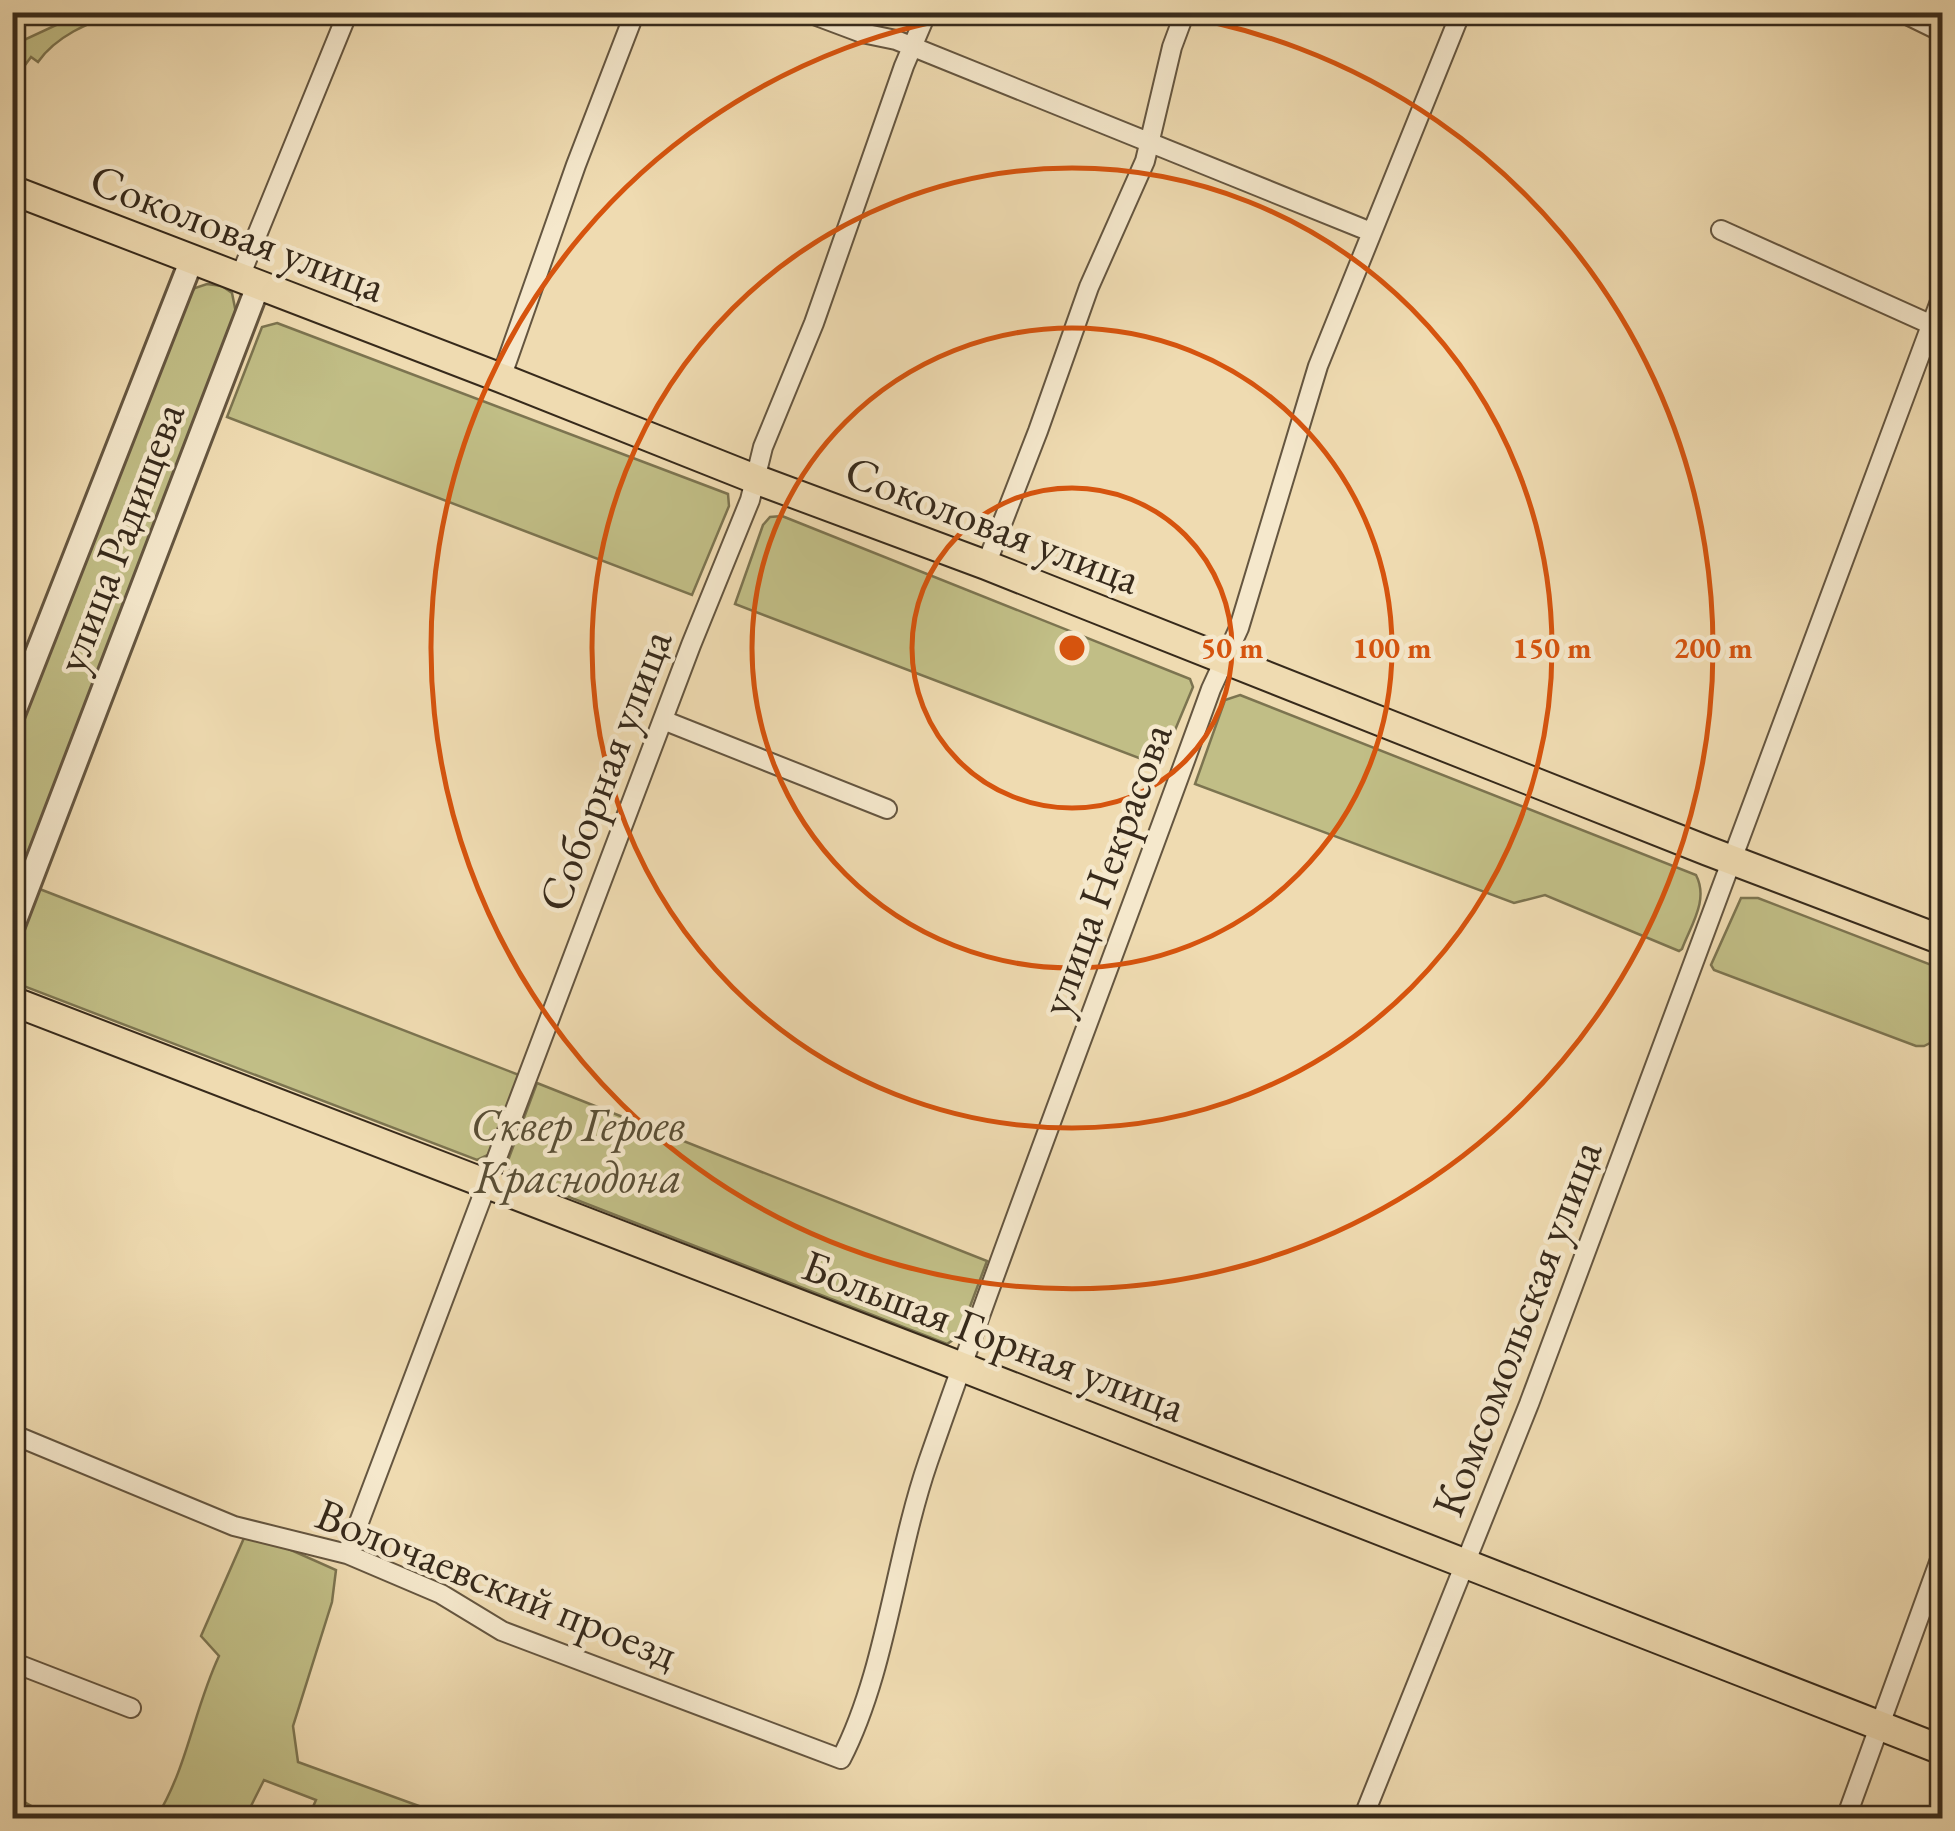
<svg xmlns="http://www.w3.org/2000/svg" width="1955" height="1831" font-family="'EB Garamond',serif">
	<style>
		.green { fill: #c1be86; stroke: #7c7450; stroke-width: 2.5 }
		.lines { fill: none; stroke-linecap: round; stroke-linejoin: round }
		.minor-casing { stroke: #655640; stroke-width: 22 }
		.tertiary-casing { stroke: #655640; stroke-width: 28 }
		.primary-casing { stroke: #372a1b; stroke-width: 32 }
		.minor { stroke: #f5e8cc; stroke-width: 18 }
		.tertiary { stroke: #f5e8cc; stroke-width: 22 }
		.primary { stroke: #efdbb1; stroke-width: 28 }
		.ring { fill: none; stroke: #d6540e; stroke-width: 5 }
		.labels { text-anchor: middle; stroke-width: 9; stroke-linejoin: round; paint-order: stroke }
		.street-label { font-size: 45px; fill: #372a1b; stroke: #f5e8cc }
		.park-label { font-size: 45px; font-style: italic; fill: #5a4f36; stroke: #f5e8cc }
		.centre { fill: #d6540e; stroke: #f5e8cc; stroke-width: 5 }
		.ring-label { font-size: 30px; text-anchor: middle; font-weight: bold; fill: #d6540e; stroke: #f5e8cc; stroke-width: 9; stroke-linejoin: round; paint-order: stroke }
	</style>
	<rect width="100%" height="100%" fill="#efdbb1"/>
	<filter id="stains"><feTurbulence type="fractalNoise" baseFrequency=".002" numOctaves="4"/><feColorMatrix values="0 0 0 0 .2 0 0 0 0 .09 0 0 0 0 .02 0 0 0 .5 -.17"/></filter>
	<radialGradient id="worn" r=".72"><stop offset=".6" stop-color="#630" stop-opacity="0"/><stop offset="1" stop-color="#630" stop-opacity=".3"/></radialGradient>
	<!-- green -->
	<path class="green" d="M 82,13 L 117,13 C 88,23 56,36 38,62 L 31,57 L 17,76 L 13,76 L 13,45 Z
		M 207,284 L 222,286 L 232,293 L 236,313 L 13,900 L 13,743 L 185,299 L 195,288 Z
		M 277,323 L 728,494 L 729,506 L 692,595 L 227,417 L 262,327 Z
		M 782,516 L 1190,679 L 1193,687 L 1160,766 L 735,604 L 763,525 L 770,517 Z
		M 1240,695 L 1696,875 C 1709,900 1691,925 1682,949 L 1679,951 L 1545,895 L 1514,903 L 1195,784 L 1225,700 Z
		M 37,888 L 519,1075 L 488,1155 L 477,1160 L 13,982 L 12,947 Z
		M 1741,898 L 1758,898 L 1942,969 L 1942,1037 L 1924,1046 L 1916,1046 L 1714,970 L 1711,965 Z
		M 537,1083 L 987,1261 L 959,1336 L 947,1344 L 510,1174 L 507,1163 Z
		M 244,1538 L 282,1546 L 336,1570 L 332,1602 L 293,1726 L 298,1762 L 452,1818 L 399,1818 L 373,1810 L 369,1818 L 308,1818 L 316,1800 L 264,1780 L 245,1818 L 156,1818 C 187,1769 194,1709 219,1656 L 201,1636 Z
		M 12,1795 L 42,1812 L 42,1818 L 13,1818 Z"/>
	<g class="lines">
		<!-- minor casing -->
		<g class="minor-casing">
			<path id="minor" d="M 806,12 L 862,33 L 896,40 L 1371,232
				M 1901,12 L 1942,32
				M 1721,230 L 1932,325
				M 239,279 L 348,12
				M 501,378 L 576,165 L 635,12
				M 986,565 L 1038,431 L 1089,287 L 1145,161 L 1172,47 L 1185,12
				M 663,720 L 887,809
				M 12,1434 L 234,1526 L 347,1554 L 441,1594 L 502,1631 L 841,1759 C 886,1672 895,1558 928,1462 C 1018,1203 1118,947 1211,689 L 1239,628 L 1318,366 L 1461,12
				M 347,1554 L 691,645 L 750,500 L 763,447 L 814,323 L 904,66 L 927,12
				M 12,1662 L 131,1708
				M 1363,1818 L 1529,1404 L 1942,296
				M 1846,1818 L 1942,1554"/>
		</g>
		<!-- tertiary casing -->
		<g class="tertiary-casing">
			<path id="tertiary" d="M 12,717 L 192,259
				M 12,928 L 258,286"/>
		</g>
		<!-- primary casing -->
		<g class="primary-casing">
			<path id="primary" d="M 12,190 L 501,378 L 755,479 L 986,565 L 1708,851 L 1942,940
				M 12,1001 L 944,1360 L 1942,1750"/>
		</g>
		<!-- minor -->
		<use href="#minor" class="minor"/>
		<!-- tertiary -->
		<use href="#tertiary" class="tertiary"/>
		<!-- primary -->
		<use href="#primary" class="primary"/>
	</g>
	<!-- distance rings -->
	<g class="ring">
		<circle cx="1072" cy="648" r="160"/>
		<circle cx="1072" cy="648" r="320"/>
		<circle cx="1072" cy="648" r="480"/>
		<path d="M1161 13A641 641 0 1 1 983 13"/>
	</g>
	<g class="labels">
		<!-- street labels -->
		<g class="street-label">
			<text transform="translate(238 232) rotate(21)" y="16">Соколовая улица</text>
			<text transform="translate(993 524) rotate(21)" y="16">Соколовая улица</text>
			<text transform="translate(119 537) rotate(-69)" y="16">улица Радищева</text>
			<text transform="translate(604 770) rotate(-69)" y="16">Соборная улица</text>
			<text transform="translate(1105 869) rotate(-70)" y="16">улица Некрасова</text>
			<text transform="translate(1516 1328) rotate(-69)" y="16">Комсомольская улица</text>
			<text transform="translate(994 1335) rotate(21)" y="16">Большая Горная улица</text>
			<text transform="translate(497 1583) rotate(22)" y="16">Волочаевский проезд</text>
		</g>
		<!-- park labels -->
		<g class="park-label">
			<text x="578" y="1140">Сквер Героев<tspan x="578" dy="52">Краснодона</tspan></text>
		</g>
	</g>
	<circle cx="1072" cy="648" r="15" class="centre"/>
	<g class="ring-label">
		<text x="1232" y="658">50 m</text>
		<text x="1392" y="658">100 m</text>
		<text x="1552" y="658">150 m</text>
		<text x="1713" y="658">200 m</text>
	</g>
	<!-- margin -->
	<rect width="1955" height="1831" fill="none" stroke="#efdbb1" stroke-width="50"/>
	<rect x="15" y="15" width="1925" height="1801" fill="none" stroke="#372a1b" stroke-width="5"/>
	<rect x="25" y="25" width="1905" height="1781" fill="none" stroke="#372a1b" stroke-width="2.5"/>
	<rect width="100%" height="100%" filter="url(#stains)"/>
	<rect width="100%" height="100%" fill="url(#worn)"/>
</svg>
